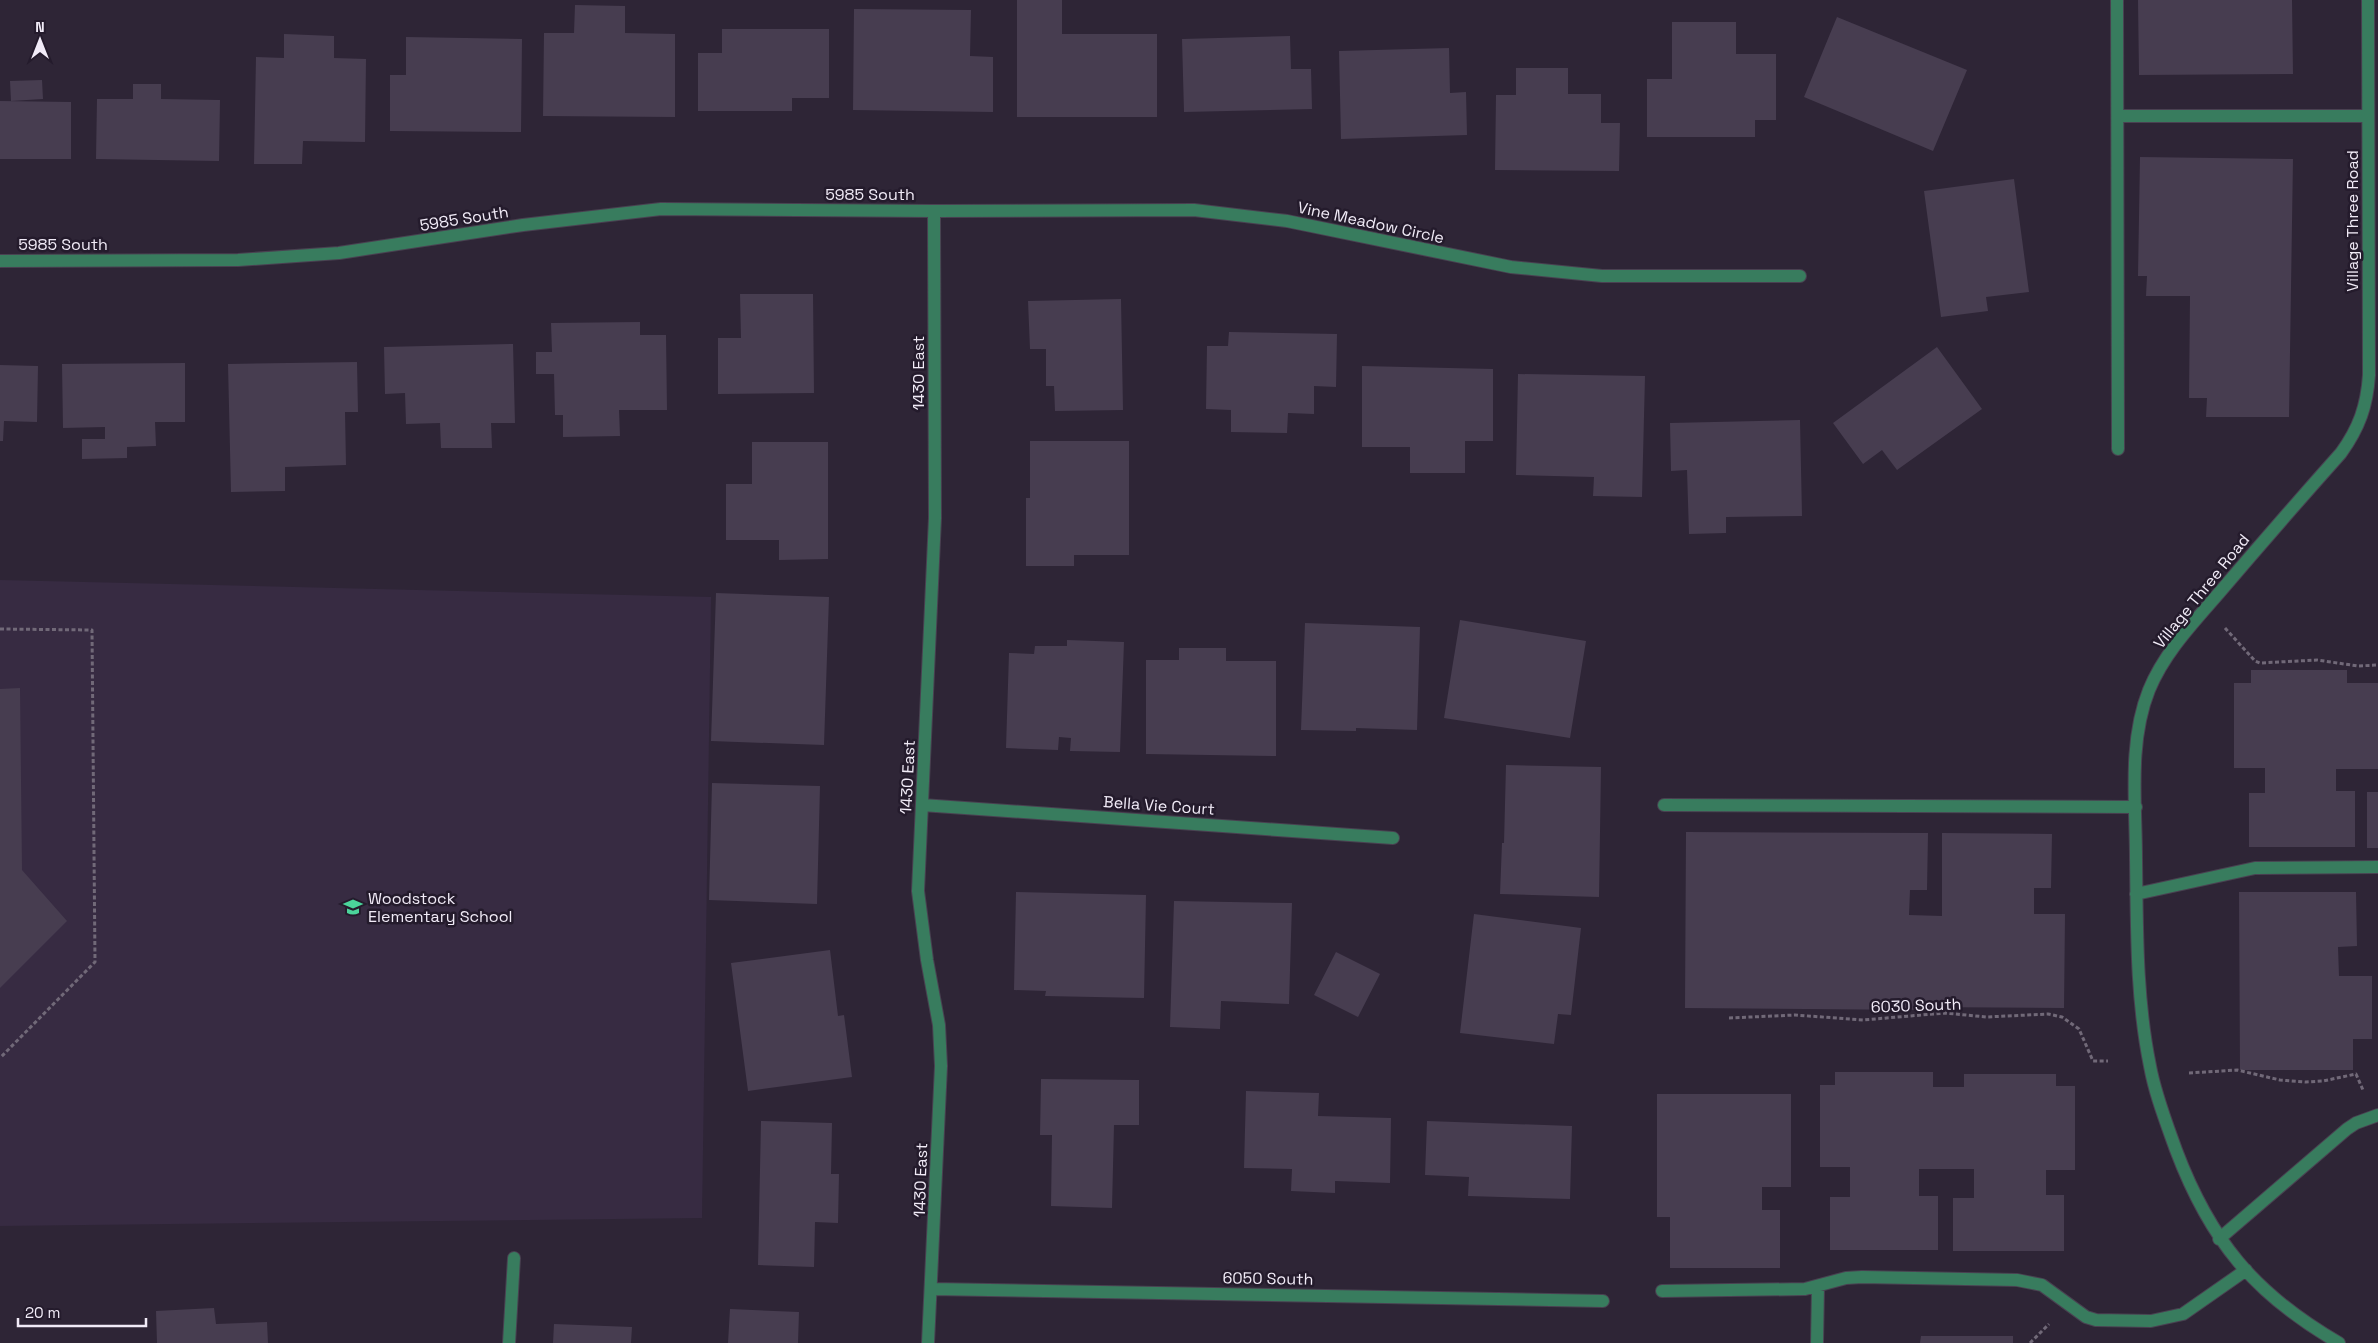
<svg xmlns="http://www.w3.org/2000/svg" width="2378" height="1343" font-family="'Space Grotesk',sans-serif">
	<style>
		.built { fill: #372b42 }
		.building { fill: #473d50 }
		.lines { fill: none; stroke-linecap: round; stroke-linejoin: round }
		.minor-casing { stroke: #494151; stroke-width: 14 }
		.path { stroke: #716978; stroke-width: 3; stroke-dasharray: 4 2.5; stroke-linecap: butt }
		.minor { stroke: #387c5e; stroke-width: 12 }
		.labels { text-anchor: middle; stroke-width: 5; stroke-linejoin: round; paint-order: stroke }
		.street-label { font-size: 16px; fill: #f1ebf7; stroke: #241b2c }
		.poi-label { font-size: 16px; fill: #f1ebf7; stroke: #241b2c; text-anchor: start }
	</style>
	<rect width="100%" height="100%" fill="#2e2536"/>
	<!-- built -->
	<path class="built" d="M 0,580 L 711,597 L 702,1218 L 0,1226 Z"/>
	<!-- building -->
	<path class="building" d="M 1017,0 L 1062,0 L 1062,34 L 1157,34 L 1157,117 L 1017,117 Z
		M 2138,0 L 2292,0 L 2293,74 L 2139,75 Z
		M 575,5 L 625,6 L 625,33 L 675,34 L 675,117 L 543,116 L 544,33 L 574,33 Z
		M 854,9 L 971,10 L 970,56 L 993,57 L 993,112 L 853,110 Z
		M 1837,17 L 1967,70 L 1933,151 L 1804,97 Z
		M 1672,22 L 1736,22 L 1736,54 L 1776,54 L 1776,120 L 1755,120 L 1755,137 L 1647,137 L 1647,79 L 1672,79 Z
		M 722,29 L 829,29 L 829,98 L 792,98 L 792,111 L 698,111 L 698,53 L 722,53 Z
		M 284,34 L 334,36 L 334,58 L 366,59 L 365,142 L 303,141 L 302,164 L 254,164 L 256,57 L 284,58 Z
		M 1290,36 L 1291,69 L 1311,69 L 1312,109 L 1184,112 L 1182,39 Z
		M 406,37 L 522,39 L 521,132 L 390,131 L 390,75 L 406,75 Z
		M 1449,48 L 1450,93 L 1466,92 L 1467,135 L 1341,139 L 1339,51 Z
		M 1516,68 L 1568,68 L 1568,94 L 1601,94 L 1601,123 L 1620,123 L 1619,171 L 1495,170 L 1496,95 L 1516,95 Z
		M 42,80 L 43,99 L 11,101 L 10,81 Z
		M 133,84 L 161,84 L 161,99 L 220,100 L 219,161 L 96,159 L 97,99 L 133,99 Z
		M 0,101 L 71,102 L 71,159 L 0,159 Z
		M 2140,157 L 2293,159 L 2289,417 L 2206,417 L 2207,398 L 2189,398 L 2190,296 L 2146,296 L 2147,276 L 2138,276 Z
		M 2014,179 L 2029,292 L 1986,297 L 1988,311 L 1941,317 L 1924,191 Z
		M 740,294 L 813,294 L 814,393 L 718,394 L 718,338 L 741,338 Z
		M 1121,299 L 1123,410 L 1055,411 L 1054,386 L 1046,386 L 1046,349 L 1030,349 L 1028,301 Z
		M 640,322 L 640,335 L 666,335 L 667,410 L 619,410 L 620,436 L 563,437 L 563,415 L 555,415 L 554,374 L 536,374 L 536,352 L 552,352 L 551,323 Z
		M 1229,332 L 1337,334 L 1336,387 L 1314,386 L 1314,414 L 1288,413 L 1287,433 L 1231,432 L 1231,410 L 1206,409 L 1207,346 L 1228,346 Z
		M 513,344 L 515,423 L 491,423 L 492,448 L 441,448 L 440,423 L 406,424 L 405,393 L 385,394 L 384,347 Z
		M 1937,347 L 1982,409 L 1897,470 L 1882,450 L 1863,464 L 1833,423 Z
		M 357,362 L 358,412 L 345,412 L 346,465 L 285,467 L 285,491 L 231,492 L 228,364 Z
		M 185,363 L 185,422 L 155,422 L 156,446 L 127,447 L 127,458 L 82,459 L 82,439 L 105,439 L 105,427 L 63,428 L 62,364 Z
		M 0,365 L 38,366 L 37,422 L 4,421 L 3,441 L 0,441 Z
		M 1362,366 L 1493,369 L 1493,441 L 1465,441 L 1465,473 L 1410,473 L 1410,447 L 1362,447 Z
		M 1518,374 L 1645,376 L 1642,497 L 1593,496 L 1594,477 L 1516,475 Z
		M 1800,420 L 1802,516 L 1726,517 L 1726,533 L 1689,534 L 1687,470 L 1671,471 L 1670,423 Z
		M 1030,441 L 1129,441 L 1129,555 L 1074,555 L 1074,566 L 1026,566 L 1026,498 L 1030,498 Z
		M 752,442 L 828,442 L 828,559 L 779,560 L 779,540 L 726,540 L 726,484 L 752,484 Z
		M 716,593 L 829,597 L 824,745 L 711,741 Z
		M 1460,620 L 1586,641 L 1570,738 L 1444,718 Z
		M 1305,623 L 1420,627 L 1417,730 L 1356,728 L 1356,731 L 1301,730 Z
		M 1067,640 L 1124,642 L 1120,752 L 1070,751 L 1071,738 L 1059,737 L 1058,750 L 1006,748 L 1009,653 L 1034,654 L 1035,646 L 1067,646 Z
		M 1179,648 L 1226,648 L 1226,661 L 1276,661 L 1276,756 L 1146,754 L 1146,660 L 1179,660 Z
		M 2251,670 L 2347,670 L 2347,683 L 2378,683 L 2378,769 L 2336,769 L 2336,791 L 2355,791 L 2355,847 L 2249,847 L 2249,793 L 2265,793 L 2265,768 L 2234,768 L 2234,683 L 2251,683 Z
		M 20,688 L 22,870 L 67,921 L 0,988 L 0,689 Z
		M 1506,765 L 1601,767 L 1599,897 L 1500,894 L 1502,843 L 1504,843 Z
		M 712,783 L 820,786 L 817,904 L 709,900 Z
		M 2367,792 L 2378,792 L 2378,848 L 2367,848 Z
		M 1686,832 L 1928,833 L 1927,890 L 1910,890 L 1909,915 L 1942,916 L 1942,833 L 2052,834 L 2051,888 L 2034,888 L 2034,914 L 2065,914 L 2064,1008 L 1919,1007 L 1919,1010 L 1685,1008 Z
		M 1016,892 L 1146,895 L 1144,998 L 1045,996 L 1046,991 L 1014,990 Z
		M 2239,892 L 2356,892 L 2357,946 L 2338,947 L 2339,976 L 2372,976 L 2372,1039 L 2353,1039 L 2353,1070 L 2240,1070 Z
		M 1174,901 L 1292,903 L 1289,1004 L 1221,1001 L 1220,1029 L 1170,1027 Z
		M 1474,914 L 1581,928 L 1571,1015 L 1558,1014 L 1554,1044 L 1460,1033 Z
		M 830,950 L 838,1016 L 844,1015 L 852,1077 L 748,1091 L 731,963 Z
		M 1336,952 L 1380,974 L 1358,1017 L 1314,995 Z
		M 1835,1072 L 1933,1072 L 1933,1087 L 1964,1087 L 1964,1074 L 2056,1074 L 2056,1086 L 2075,1086 L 2075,1170 L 2046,1170 L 2046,1195 L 2064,1195 L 2064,1251 L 1953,1251 L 1953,1198 L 1974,1198 L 1974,1169 L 1919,1169 L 1919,1196 L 1938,1196 L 1938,1250 L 1830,1250 L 1830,1197 L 1850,1197 L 1850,1167 L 1820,1167 L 1820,1085 L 1835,1085 Z
		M 1041,1079 L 1139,1080 L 1139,1125 L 1114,1125 L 1112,1208 L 1051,1206 L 1052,1135 L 1040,1135 Z
		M 1246,1091 L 1319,1093 L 1318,1116 L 1391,1118 L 1390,1183 L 1335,1181 L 1335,1193 L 1291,1191 L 1292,1169 L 1244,1168 Z
		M 1657,1094 L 1791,1094 L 1791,1187 L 1762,1187 L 1762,1210 L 1780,1210 L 1780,1268 L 1670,1268 L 1670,1217 L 1657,1217 Z
		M 761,1121 L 832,1123 L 831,1174 L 839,1174 L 838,1223 L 815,1222 L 814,1267 L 758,1265 Z
		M 1427,1121 L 1572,1126 L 1570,1199 L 1468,1196 L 1469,1177 L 1425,1175 Z
		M 214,1308 L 216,1324 L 267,1322 L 268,1343 L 157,1343 L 156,1311 Z
		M 730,1309 L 799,1312 L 798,1343 L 728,1343 Z
		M 554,1324 L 632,1327 L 631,1343 L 553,1343 Z
		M 1921,1336 L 2013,1336 L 2013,1343 L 1920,1343 Z"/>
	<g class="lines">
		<!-- minor casing -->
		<g class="minor-casing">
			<path id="minor" d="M 2117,0 L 2118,449
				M 2118,116 L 2367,116
				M 0,261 L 238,260 L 339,253 L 523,225 L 661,209 L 934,211 L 1194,210 L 1287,221 L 1511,267 L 1602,276 L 1800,276
				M 922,805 L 1393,838
				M 1664,805 L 2136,807
				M 2136,894 L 2255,868 L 2378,867
				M 2219,1239 L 2347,1129 L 2356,1123 L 2378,1115
				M 932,1289 L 1603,1301
				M 1662,1291 L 1805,1289 L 1846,1278 L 1862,1277 L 2017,1280 L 2042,1285 L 2086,1317 L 2096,1320 L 2151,1321 L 2183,1314 L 2246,1270
				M 509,1343 L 514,1258
				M 928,1343 L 941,1066 L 939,1025 L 927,960 L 918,891 L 935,518 L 934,211
				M 1817,1343 L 1818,1287
				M 2339,1343 C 2254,1294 2210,1240 2176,1150 C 2166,1122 2155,1094 2150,1066 C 2136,998 2137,928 2136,859 C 2136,804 2128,742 2149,690 C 2164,653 2193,623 2219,593 C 2259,546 2300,499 2341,453 C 2359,428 2367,406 2369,375 L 2368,0"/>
		</g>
		<!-- path -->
		<path class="path" d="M 2225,628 L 2255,661 L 2260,663 L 2317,660 L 2358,666 L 2378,665
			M 0,629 L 92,630 L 95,962 L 0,1058
			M 1729,1018 L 1795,1015 L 1863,1020 L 1945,1013 L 1987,1017 L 2048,1014 L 2062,1017 L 2079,1029 L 2093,1061 L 2108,1061
			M 2189,1073 L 2237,1070 L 2280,1080 L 2306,1082 L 2323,1081 L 2356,1074 L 2363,1090
			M 2030,1343 L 2049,1324"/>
		<!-- minor -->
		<use href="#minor" class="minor"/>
	</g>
	<!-- icons -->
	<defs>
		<g id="school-bare" transform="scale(1.5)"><path d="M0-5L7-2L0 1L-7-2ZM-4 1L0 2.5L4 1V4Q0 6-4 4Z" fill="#4bd49b" stroke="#241b2c" stroke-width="2.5" paint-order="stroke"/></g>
	</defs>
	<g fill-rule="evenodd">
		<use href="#school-bare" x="353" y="907"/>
	</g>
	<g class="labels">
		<!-- street labels -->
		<g class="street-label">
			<text x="870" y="200">5985 South</text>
			<text transform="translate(464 218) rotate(-9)" y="6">5985 South</text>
			<text transform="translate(2352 221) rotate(-90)" y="6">Village Three Road</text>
			<text transform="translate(1371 222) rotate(12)" y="6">Vine Meadow Circle</text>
			<text x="63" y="250">5985 South</text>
			<text transform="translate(918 373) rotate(-90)" y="6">1430 East</text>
			<text transform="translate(2201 591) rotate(-51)" y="6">Village Three Road</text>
			<text transform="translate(907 777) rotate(-87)" y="6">1430 East</text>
			<text transform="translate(1159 805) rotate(4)" y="6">Bella Vie Court</text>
			<text transform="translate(1916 1005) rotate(-2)" y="6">6030 South</text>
			<text transform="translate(920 1180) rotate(-88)" y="6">1430 East</text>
			<text transform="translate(1268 1278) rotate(1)" y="6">6050 South</text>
		</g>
		<!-- poi labels -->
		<g class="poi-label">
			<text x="368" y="904">Woodstock<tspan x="368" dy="18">Elementary School</tspan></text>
		</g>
	</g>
	<!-- north arrow -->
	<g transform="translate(40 40)" stroke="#241b2c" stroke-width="4" paint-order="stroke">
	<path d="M0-4L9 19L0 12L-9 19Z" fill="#f1ebf7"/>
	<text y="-8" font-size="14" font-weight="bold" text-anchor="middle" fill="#f1ebf7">N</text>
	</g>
	<!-- scale -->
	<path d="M18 1318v8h128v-8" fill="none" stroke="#f1ebf7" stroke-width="2.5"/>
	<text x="25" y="1318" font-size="15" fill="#f1ebf7" stroke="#241b2c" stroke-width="4" paint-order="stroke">20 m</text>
</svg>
